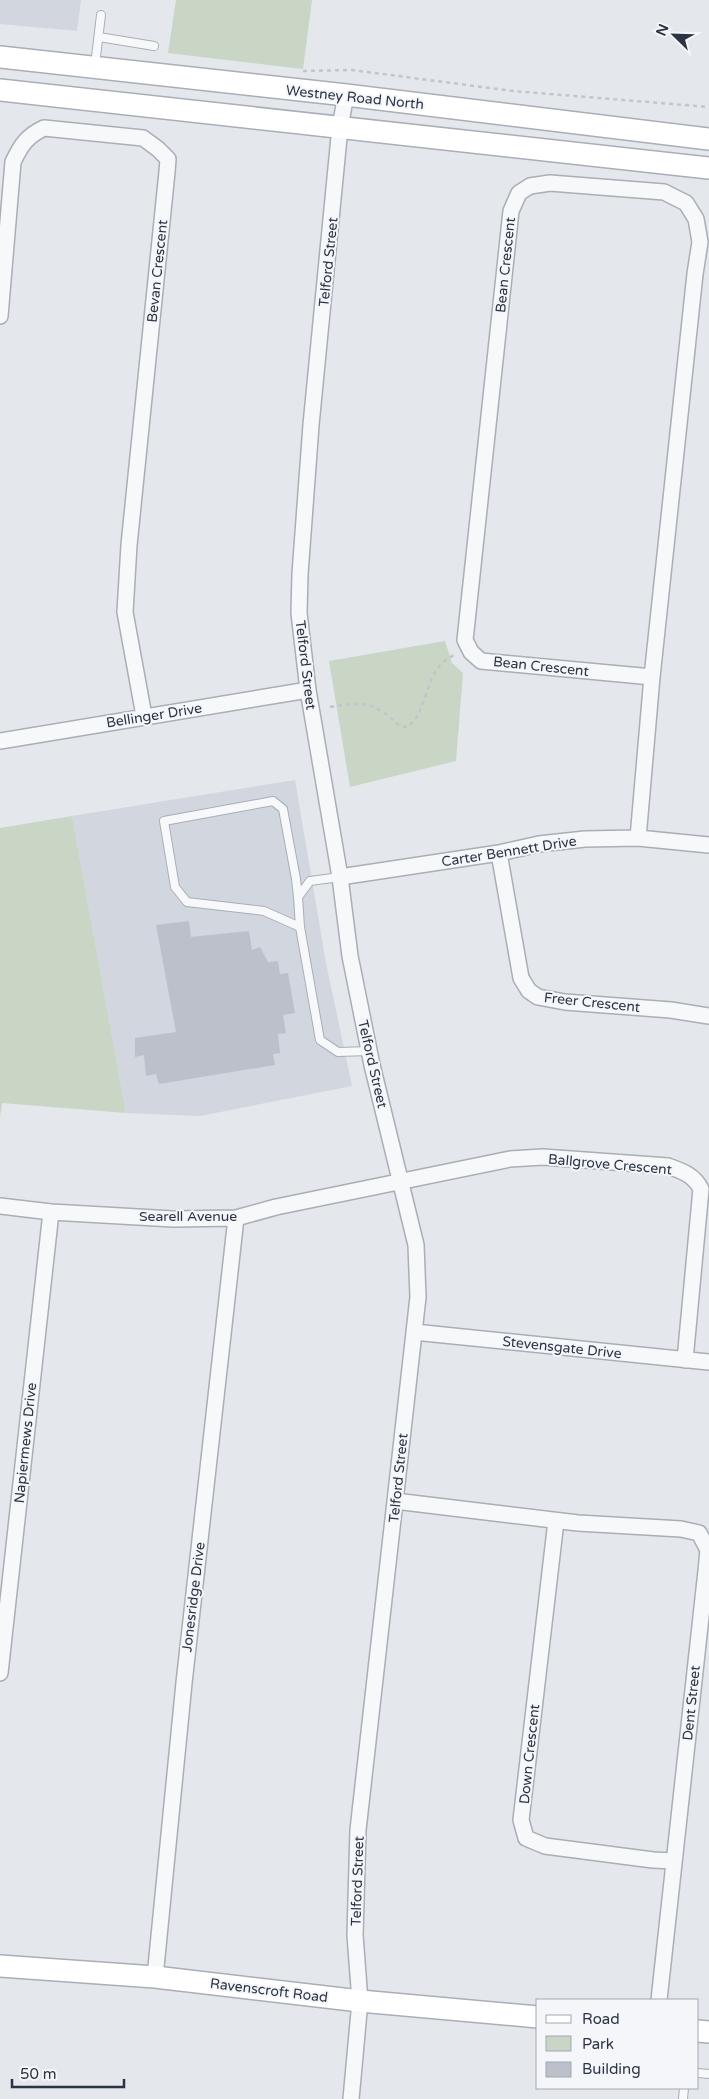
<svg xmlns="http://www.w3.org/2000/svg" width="709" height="2099" font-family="'Varela Round',sans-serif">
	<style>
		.built { fill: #d2d6de }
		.green { fill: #c9d6c5 }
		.building { fill: #bbc0ca }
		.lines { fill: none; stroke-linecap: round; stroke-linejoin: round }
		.lane-casing { stroke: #a9aeb7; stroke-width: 10 }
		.street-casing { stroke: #a9aeb7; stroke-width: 18 }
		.secondary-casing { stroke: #a9aeb7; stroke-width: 24 }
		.path { stroke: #c2c5cb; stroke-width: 2.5; stroke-dasharray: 4 4; stroke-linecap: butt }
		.lane { stroke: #f7f8fa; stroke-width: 8 }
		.street { stroke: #f7f8fa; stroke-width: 15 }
		.secondary { stroke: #fff; stroke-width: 21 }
		.labels { text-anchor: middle; stroke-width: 4; stroke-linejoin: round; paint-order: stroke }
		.street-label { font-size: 14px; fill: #2b3445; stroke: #f4f6f9 }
	</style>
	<rect width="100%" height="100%" fill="#e4e7ec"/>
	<!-- built -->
	<path class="built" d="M 0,0 L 81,0 L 77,31 L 0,24 Z
		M 295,780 L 326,963 L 352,1086 L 200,1116 L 126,1113 L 72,816 Z"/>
	<!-- green -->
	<path class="green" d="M 176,0 L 312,0 L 303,69 L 168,53 Z
		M 445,641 L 452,663 L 463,673 L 456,761 L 350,787 L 329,661 Z
		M 72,816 L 126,1113 L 2,1103 L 0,1117 L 0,828 Z"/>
	<!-- building -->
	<path class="building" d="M 189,921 L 191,937 L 249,931 L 252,950 L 260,947 L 268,962 L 278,961 L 280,974 L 288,973 L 295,1013 L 283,1015 L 286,1033 L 278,1034 L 280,1053 L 273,1054 L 275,1065 L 159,1084 L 156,1074 L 146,1076 L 144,1055 L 135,1057 L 135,1038 L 176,1032 L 156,925 Z"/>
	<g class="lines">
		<!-- lane casing -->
		<g class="lane-casing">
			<path id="lane" d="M 99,37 L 154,46
				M 95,65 L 101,15
				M 340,877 L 310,881 L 298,897 L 300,927 L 320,1040 L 338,1052 L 370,1051
				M 298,897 L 296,879 L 283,809 L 273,801 L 164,821 L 175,887 L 187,902 L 264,911 L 300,927
				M 698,2073 L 709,2074
				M 683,2099 L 684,2088"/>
		</g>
		<!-- street casing -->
		<g class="street-casing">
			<path id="street" d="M 346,95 L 340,127 L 311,425 L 300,574 L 299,613 L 308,690 L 340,877 L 350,956 L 372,1065 L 416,1245 L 418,1297 L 358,1830 L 355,1935 L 360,2001 L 351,2099
				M 0,316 L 13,162 C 21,145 27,136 44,128 L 143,138 L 158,149 L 168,159 L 167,172 L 129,545 L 125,612 L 144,716
				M 0,741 L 308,690
				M 638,838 L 652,677 L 695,274 L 700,242 L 696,219 L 686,203 L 664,192 L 550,183 L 530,186 L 519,193 L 511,211 L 465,640 L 471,652 L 481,661 L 652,677
				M 499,853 L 521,978 L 529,991 L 538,997 L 565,1002 L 671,1010 L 709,1016
				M 340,877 L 499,853 L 539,844 L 585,839 L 638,838 L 709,845
				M 0,1206 L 51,1212 L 173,1219 L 236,1218 L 276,1207 L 510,1159 L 543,1157 L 668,1166 C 682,1171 694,1175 701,1189 L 685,1360
				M 414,1332 L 709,1362
				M 395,1501 L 578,1523 L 681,1529 L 699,1533 L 708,1550 L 706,1571 L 659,2000
				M 556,1521 L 521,1820 L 526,1838 L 545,1846 L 653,1860 L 674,1861
				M 0,1673 L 51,1212
				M 155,1977 L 184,1683 L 236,1218"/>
		</g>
		<!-- secondary casing -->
		<g class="secondary-casing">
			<path id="secondary" d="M 0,57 L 346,95 L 709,139
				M 0,90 L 709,168
				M 0,1966 L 155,1977 L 360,2001 L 538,2017
				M 698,2031 L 709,2032"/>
		</g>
		<!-- path -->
		<path class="path" d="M 303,71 L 352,70 L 513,91 L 709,107
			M 330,707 C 367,701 373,702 401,727 L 408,727 C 427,711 425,679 443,662 C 447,659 452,656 456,654"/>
		<!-- lane -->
		<use href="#lane" class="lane"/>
		<!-- street -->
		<use href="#street" class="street"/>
		<!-- secondary -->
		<use href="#secondary" class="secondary"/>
	</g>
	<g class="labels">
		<!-- street labels -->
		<g class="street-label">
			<text transform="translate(355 97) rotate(6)" y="5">Westney Road North</text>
			<text transform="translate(328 262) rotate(-84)" y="5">Telford Street</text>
			<text transform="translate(505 265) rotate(-84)" y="5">Bean Crescent</text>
			<text transform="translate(157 271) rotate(-84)" y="5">Bevan Crescent</text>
			<text transform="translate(306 665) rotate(83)" y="5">Telford Street</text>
			<text transform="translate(541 666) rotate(6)" y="5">Bean Crescent</text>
			<text transform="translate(154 715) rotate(-9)" y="5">Bellinger Drive</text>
			<text transform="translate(509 851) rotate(-9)" y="5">Carter Bennett Drive</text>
			<text transform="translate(592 1002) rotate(6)" y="5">Freer Crescent</text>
			<text transform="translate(373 1064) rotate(77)" y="5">Telford Street</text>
			<text transform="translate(610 1164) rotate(5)" y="5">Ballgrove Crescent</text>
			<text x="188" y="1221">Searell Avenue</text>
			<text transform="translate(562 1347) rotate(6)" y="5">Stevensgate Drive</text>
			<text transform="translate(25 1443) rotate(-84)" y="5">Napiermews Drive</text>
			<text transform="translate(398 1478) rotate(-84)" y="5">Telford Street</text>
			<text transform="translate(193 1597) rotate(-83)" y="5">Jonesridge Drive</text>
			<text transform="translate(691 1703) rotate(-84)" y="5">Dent Street</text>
			<text transform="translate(529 1754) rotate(-84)" y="5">Down Crescent</text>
			<text transform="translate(357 1881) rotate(-88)" y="5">Telford Street</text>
			<text transform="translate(269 1990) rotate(7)" y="5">Ravenscroft Road</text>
		</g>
	</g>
	<!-- legend -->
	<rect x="536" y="1999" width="162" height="90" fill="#f4f6f9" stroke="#a4a8b1"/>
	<rect x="546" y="2015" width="25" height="8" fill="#ffffff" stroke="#a4a8b1"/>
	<text x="582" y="2024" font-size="15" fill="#2b3445">Road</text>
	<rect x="546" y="2036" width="25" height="15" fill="#c9d6c5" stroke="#a4a8b1"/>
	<text x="582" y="2049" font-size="15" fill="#2b3445">Park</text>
	<rect x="546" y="2062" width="25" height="15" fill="#bbc0ca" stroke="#a4a8b1"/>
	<text x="582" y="2074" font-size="15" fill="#2b3445">Building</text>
	<!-- north arrow -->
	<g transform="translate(674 35) rotate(293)" stroke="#f4f6f9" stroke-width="4" paint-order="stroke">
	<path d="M0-4L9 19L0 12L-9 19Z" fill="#2b3445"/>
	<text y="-8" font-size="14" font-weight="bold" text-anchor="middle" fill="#2b3445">N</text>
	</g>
	<!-- scale -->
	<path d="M12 2079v8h112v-8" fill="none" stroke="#2b3445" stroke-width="2.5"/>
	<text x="20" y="2079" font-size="15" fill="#2b3445" stroke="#f4f6f9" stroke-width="4" paint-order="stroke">50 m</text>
</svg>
